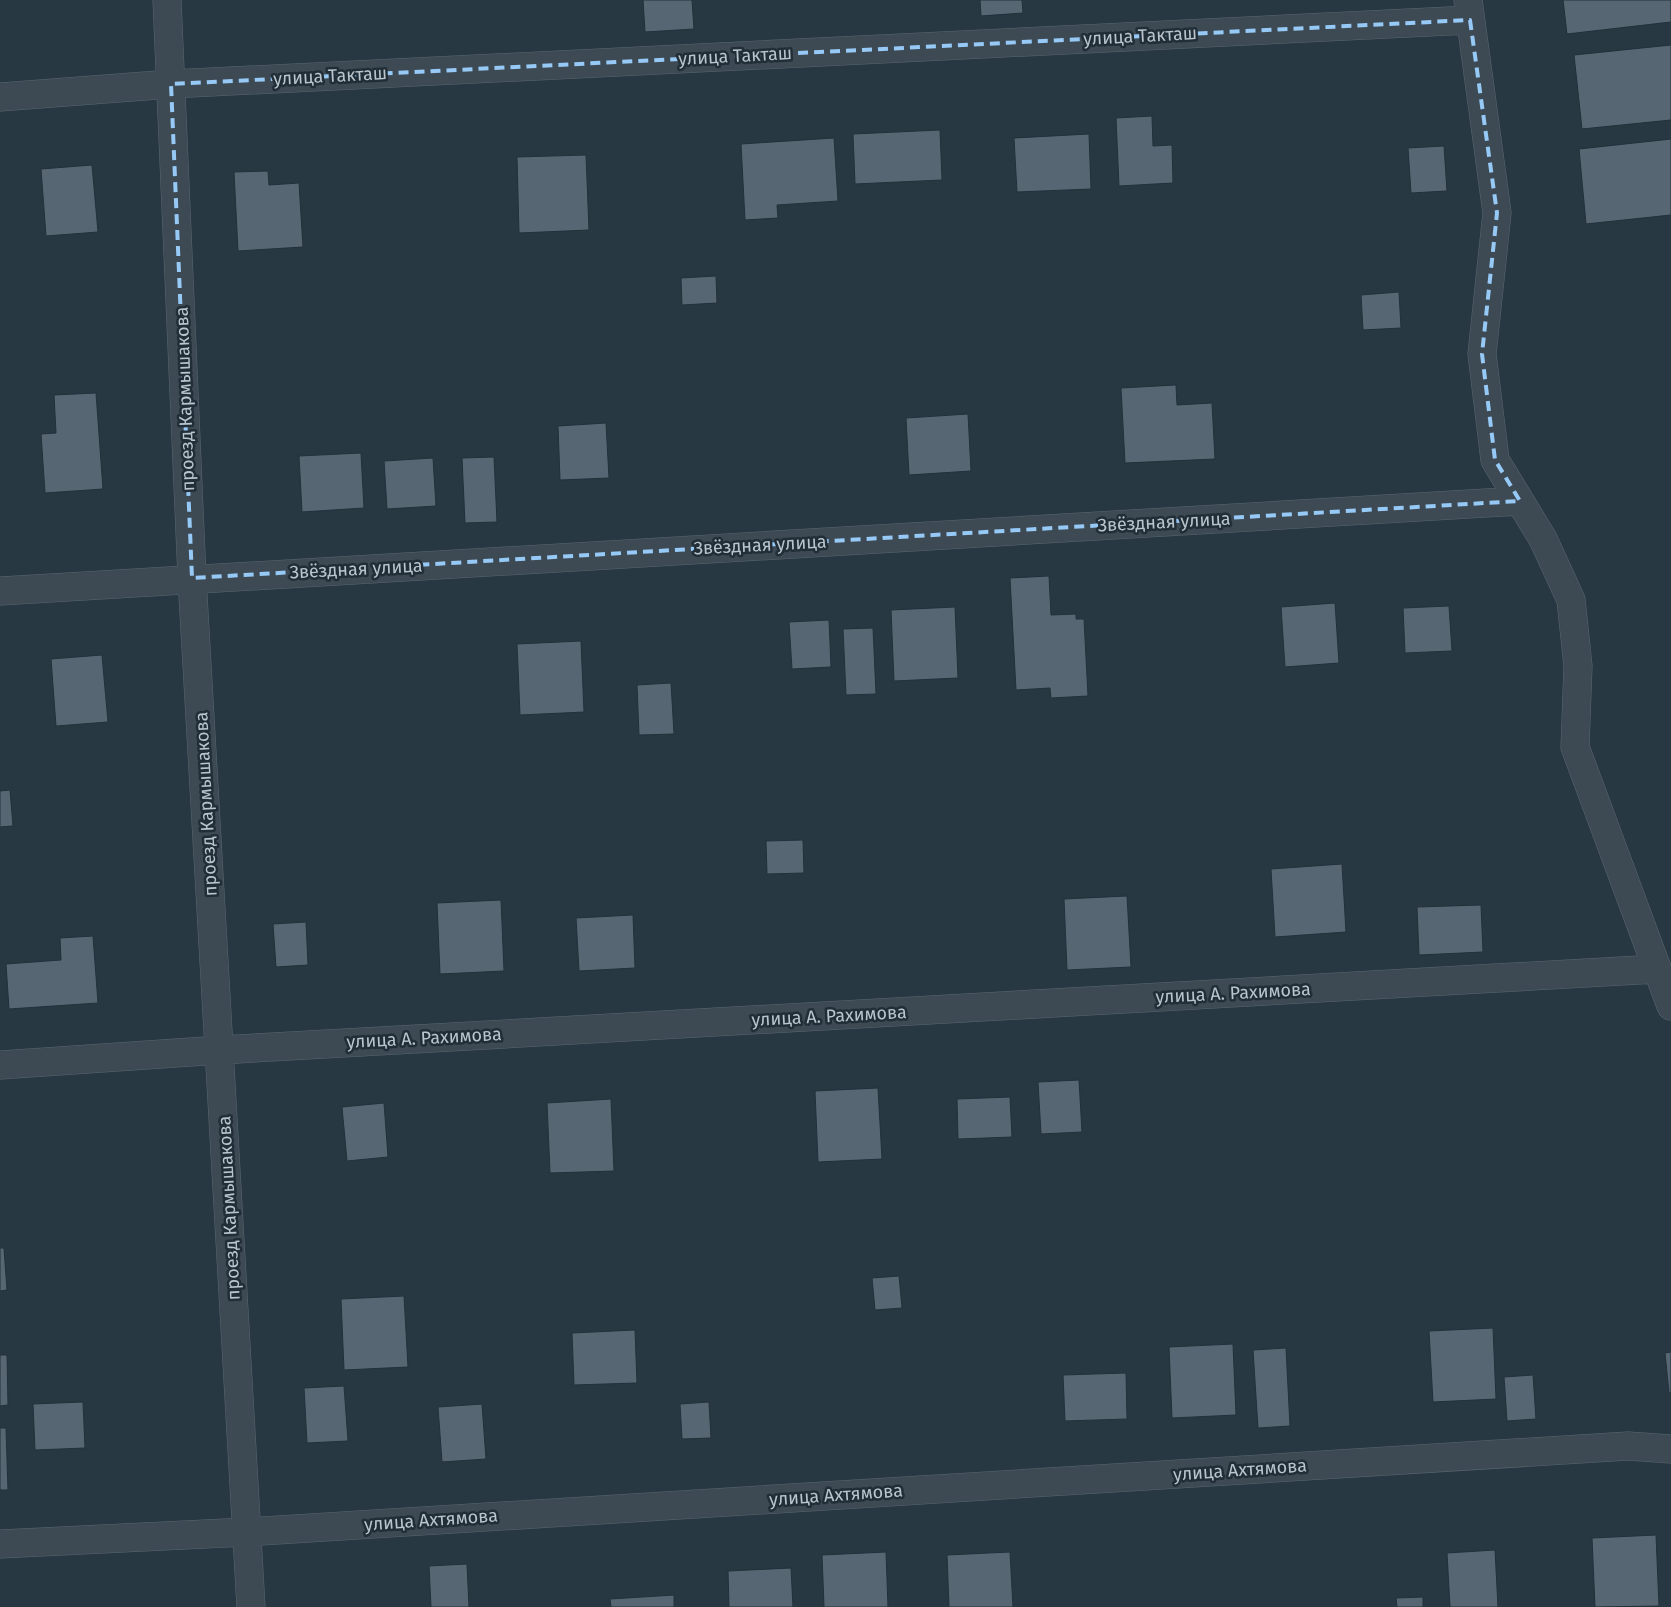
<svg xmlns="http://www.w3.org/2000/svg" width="1671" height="1607" font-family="'Fira Sans',sans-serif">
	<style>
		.building { fill: #566672; stroke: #23303a }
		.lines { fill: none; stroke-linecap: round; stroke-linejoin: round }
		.street-casing { stroke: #5b6770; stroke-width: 29 }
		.street { stroke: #3d4953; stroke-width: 28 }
		.marked { fill: none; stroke: #96c9f6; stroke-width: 4; stroke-dasharray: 10 6; stroke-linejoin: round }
		.labels { text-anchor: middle; stroke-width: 5; stroke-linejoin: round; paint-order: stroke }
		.street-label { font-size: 18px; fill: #bac4cc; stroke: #212e38 }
	</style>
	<rect width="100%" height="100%" fill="#283843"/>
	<!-- building -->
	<path class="building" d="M 643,0 L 692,0 L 694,29 L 645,32 Z
		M 980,0 L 1022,0 L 1023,13 L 981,16 Z
		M 1563,0 L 1671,0 L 1671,22 L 1567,34 Z
		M 1671,45 L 1671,120 L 1582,129 L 1574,55 Z
		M 1152,116 L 1153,146 L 1172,145 L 1173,183 L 1119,186 L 1116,118 Z
		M 940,130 L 942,180 L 855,184 L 853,134 Z
		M 1089,134 L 1091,189 L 1017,192 L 1014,138 Z
		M 834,138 L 838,201 L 777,205 L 778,218 L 745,220 L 741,144 Z
		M 1671,139 L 1671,215 L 1586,224 L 1579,149 Z
		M 1444,146 L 1447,191 L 1411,193 L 1408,148 Z
		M 586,155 L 589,230 L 519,233 L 517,157 Z
		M 92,165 L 98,232 L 46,236 L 41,169 Z
		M 268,171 L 269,185 L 299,183 L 303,247 L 238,251 L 234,172 Z
		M 716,276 L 717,303 L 682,305 L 681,278 Z
		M 1399,292 L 1401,328 L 1363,330 L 1361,295 Z
		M 1176,385 L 1177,405 L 1212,403 L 1215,459 L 1125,463 L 1121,388 Z
		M 96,393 L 103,489 L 45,493 L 41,434 L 56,433 L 54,395 Z
		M 968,414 L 971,471 L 909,475 L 906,418 Z
		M 606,423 L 609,478 L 560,480 L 558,426 Z
		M 361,453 L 364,508 L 302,512 L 299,456 Z
		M 494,457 L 497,522 L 465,523 L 462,458 Z
		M 433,458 L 436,506 L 387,509 L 384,461 Z
		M 1049,576 L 1051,615 L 1076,614 L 1076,619 L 1084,619 L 1088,696 L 1051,698 L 1050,688 L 1016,690 L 1010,578 Z
		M 1335,603 L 1339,663 L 1285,667 L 1281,607 Z
		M 1449,606 L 1452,651 L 1405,653 L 1403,608 Z
		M 955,607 L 958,678 L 894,681 L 891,610 Z
		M 829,620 L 831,667 L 792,669 L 789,622 Z
		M 873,628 L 876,694 L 846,695 L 843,629 Z
		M 581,641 L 584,712 L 520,715 L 517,644 Z
		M 102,655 L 108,722 L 56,726 L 51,659 Z
		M 671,683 L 674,734 L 639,735 L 637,685 Z
		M 10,790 L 13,826 L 0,827 L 0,791 Z
		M 803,840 L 804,873 L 767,874 L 766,841 Z
		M 1342,864 L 1346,932 L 1275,937 L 1271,869 Z
		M 1127,896 L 1131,967 L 1067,970 L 1064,899 Z
		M 501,900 L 504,971 L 440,974 L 437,903 Z
		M 1481,905 L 1483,952 L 1419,955 L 1417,907 Z
		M 633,915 L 635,968 L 579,971 L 576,918 Z
		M 306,922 L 308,965 L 276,967 L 273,924 Z
		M 93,936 L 98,1003 L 9,1009 L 6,964 L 61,960 L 60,938 Z
		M 1079,1080 L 1082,1132 L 1041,1134 L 1038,1082 Z
		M 878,1088 L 882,1159 L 818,1162 L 815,1091 Z
		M 1010,1097 L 1012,1137 L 958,1139 L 957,1099 Z
		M 611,1099 L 614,1171 L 550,1173 L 547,1103 Z
		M 384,1103 L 388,1157 L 347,1161 L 342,1107 Z
		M 0,1248 L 4,1248 L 7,1290 L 0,1291 Z
		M 899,1276 L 902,1308 L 875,1310 L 872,1278 Z
		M 404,1296 L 408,1367 L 344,1370 L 341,1299 Z
		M 1493,1328 L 1496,1399 L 1433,1402 L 1429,1331 Z
		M 635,1330 L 637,1383 L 574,1385 L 572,1333 Z
		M 1233,1344 L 1236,1415 L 1172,1418 L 1169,1347 Z
		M 1286,1348 L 1290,1426 L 1258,1428 L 1253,1350 Z
		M 1671,1352 L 1671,1393 L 1669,1393 L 1665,1353 Z
		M 0,1355 L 7,1355 L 8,1405 L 0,1406 Z
		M 1126,1373 L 1127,1419 L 1065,1421 L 1063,1375 Z
		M 1533,1375 L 1536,1419 L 1507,1421 L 1504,1377 Z
		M 344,1386 L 348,1441 L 307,1443 L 304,1388 Z
		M 83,1402 L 85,1448 L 35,1450 L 33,1404 Z
		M 709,1402 L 711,1438 L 682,1439 L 680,1404 Z
		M 482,1404 L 486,1459 L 442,1462 L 438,1407 Z
		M 0,1428 L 6,1428 L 8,1490 L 0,1490 Z
		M 1656,1535 L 1659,1606 L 1595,1607 L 1592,1538 Z
		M 1495,1550 L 1498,1607 L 1450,1607 L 1447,1553 Z
		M 886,1552 L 888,1607 L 824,1607 L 822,1555 Z
		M 1010,1552 L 1013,1607 L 949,1607 L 947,1555 Z
		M 467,1564 L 469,1607 L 431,1607 L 429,1566 Z
		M 791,1568 L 793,1607 L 729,1607 L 728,1571 Z
		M 674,1595 L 674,1607 L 611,1607 L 610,1599 Z
		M 1423,1597 L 1423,1607 L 1397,1607 L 1396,1598 Z"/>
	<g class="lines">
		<!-- street casing -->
		<g class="street-casing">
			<path id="street" d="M 167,0 L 192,578 L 251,1607
				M 1468,0 L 1497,213 L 1482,354 L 1495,460 L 1543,539 L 1571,600 L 1578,666 L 1575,747 L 1671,1006
				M 0,97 L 171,84 L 1470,20
				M 0,591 L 1520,501
				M 0,1065 L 220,1050 L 1657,969
				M 0,1544 L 246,1532 L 1628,1446 L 1671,1449"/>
		</g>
		<!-- street -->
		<use href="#street" class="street"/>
	</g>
	<!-- marked area -->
	<path class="marked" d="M 1470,20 L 1497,213 L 1482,354 L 1495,460 L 1520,501 L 192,578 L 171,84 Z"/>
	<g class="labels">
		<!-- street labels -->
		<g class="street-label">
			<text transform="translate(1140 36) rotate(-3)" y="6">улица Такташ</text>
			<text transform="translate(735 56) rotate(-3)" y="6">улица Такташ</text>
			<text transform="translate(330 76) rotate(-3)" y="6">улица Такташ</text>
			<text transform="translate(185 399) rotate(-92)" y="6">проезд Кармышакова</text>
			<text transform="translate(1164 522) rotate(-3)" y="6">Звёздная улица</text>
			<text transform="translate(760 545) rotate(-3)" y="6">Звёздная улица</text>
			<text transform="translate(356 569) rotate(-3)" y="6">Звёздная улица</text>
			<text transform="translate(206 804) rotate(-93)" y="6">проезд Кармышакова</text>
			<text transform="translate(1233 993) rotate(-3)" y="6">улица А. Рахимова</text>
			<text transform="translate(829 1016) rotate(-3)" y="6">улица А. Рахимова</text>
			<text transform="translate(424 1038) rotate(-3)" y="6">улица А. Рахимова</text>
			<text transform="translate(229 1208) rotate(-93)" y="6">проезд Кармышакова</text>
			<text transform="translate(1240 1470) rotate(-4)" y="6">улица Ахтямова</text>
			<text transform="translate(836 1495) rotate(-4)" y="6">улица Ахтямова</text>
			<text transform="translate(431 1520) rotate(-4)" y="6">улица Ахтямова</text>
		</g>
	</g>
</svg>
